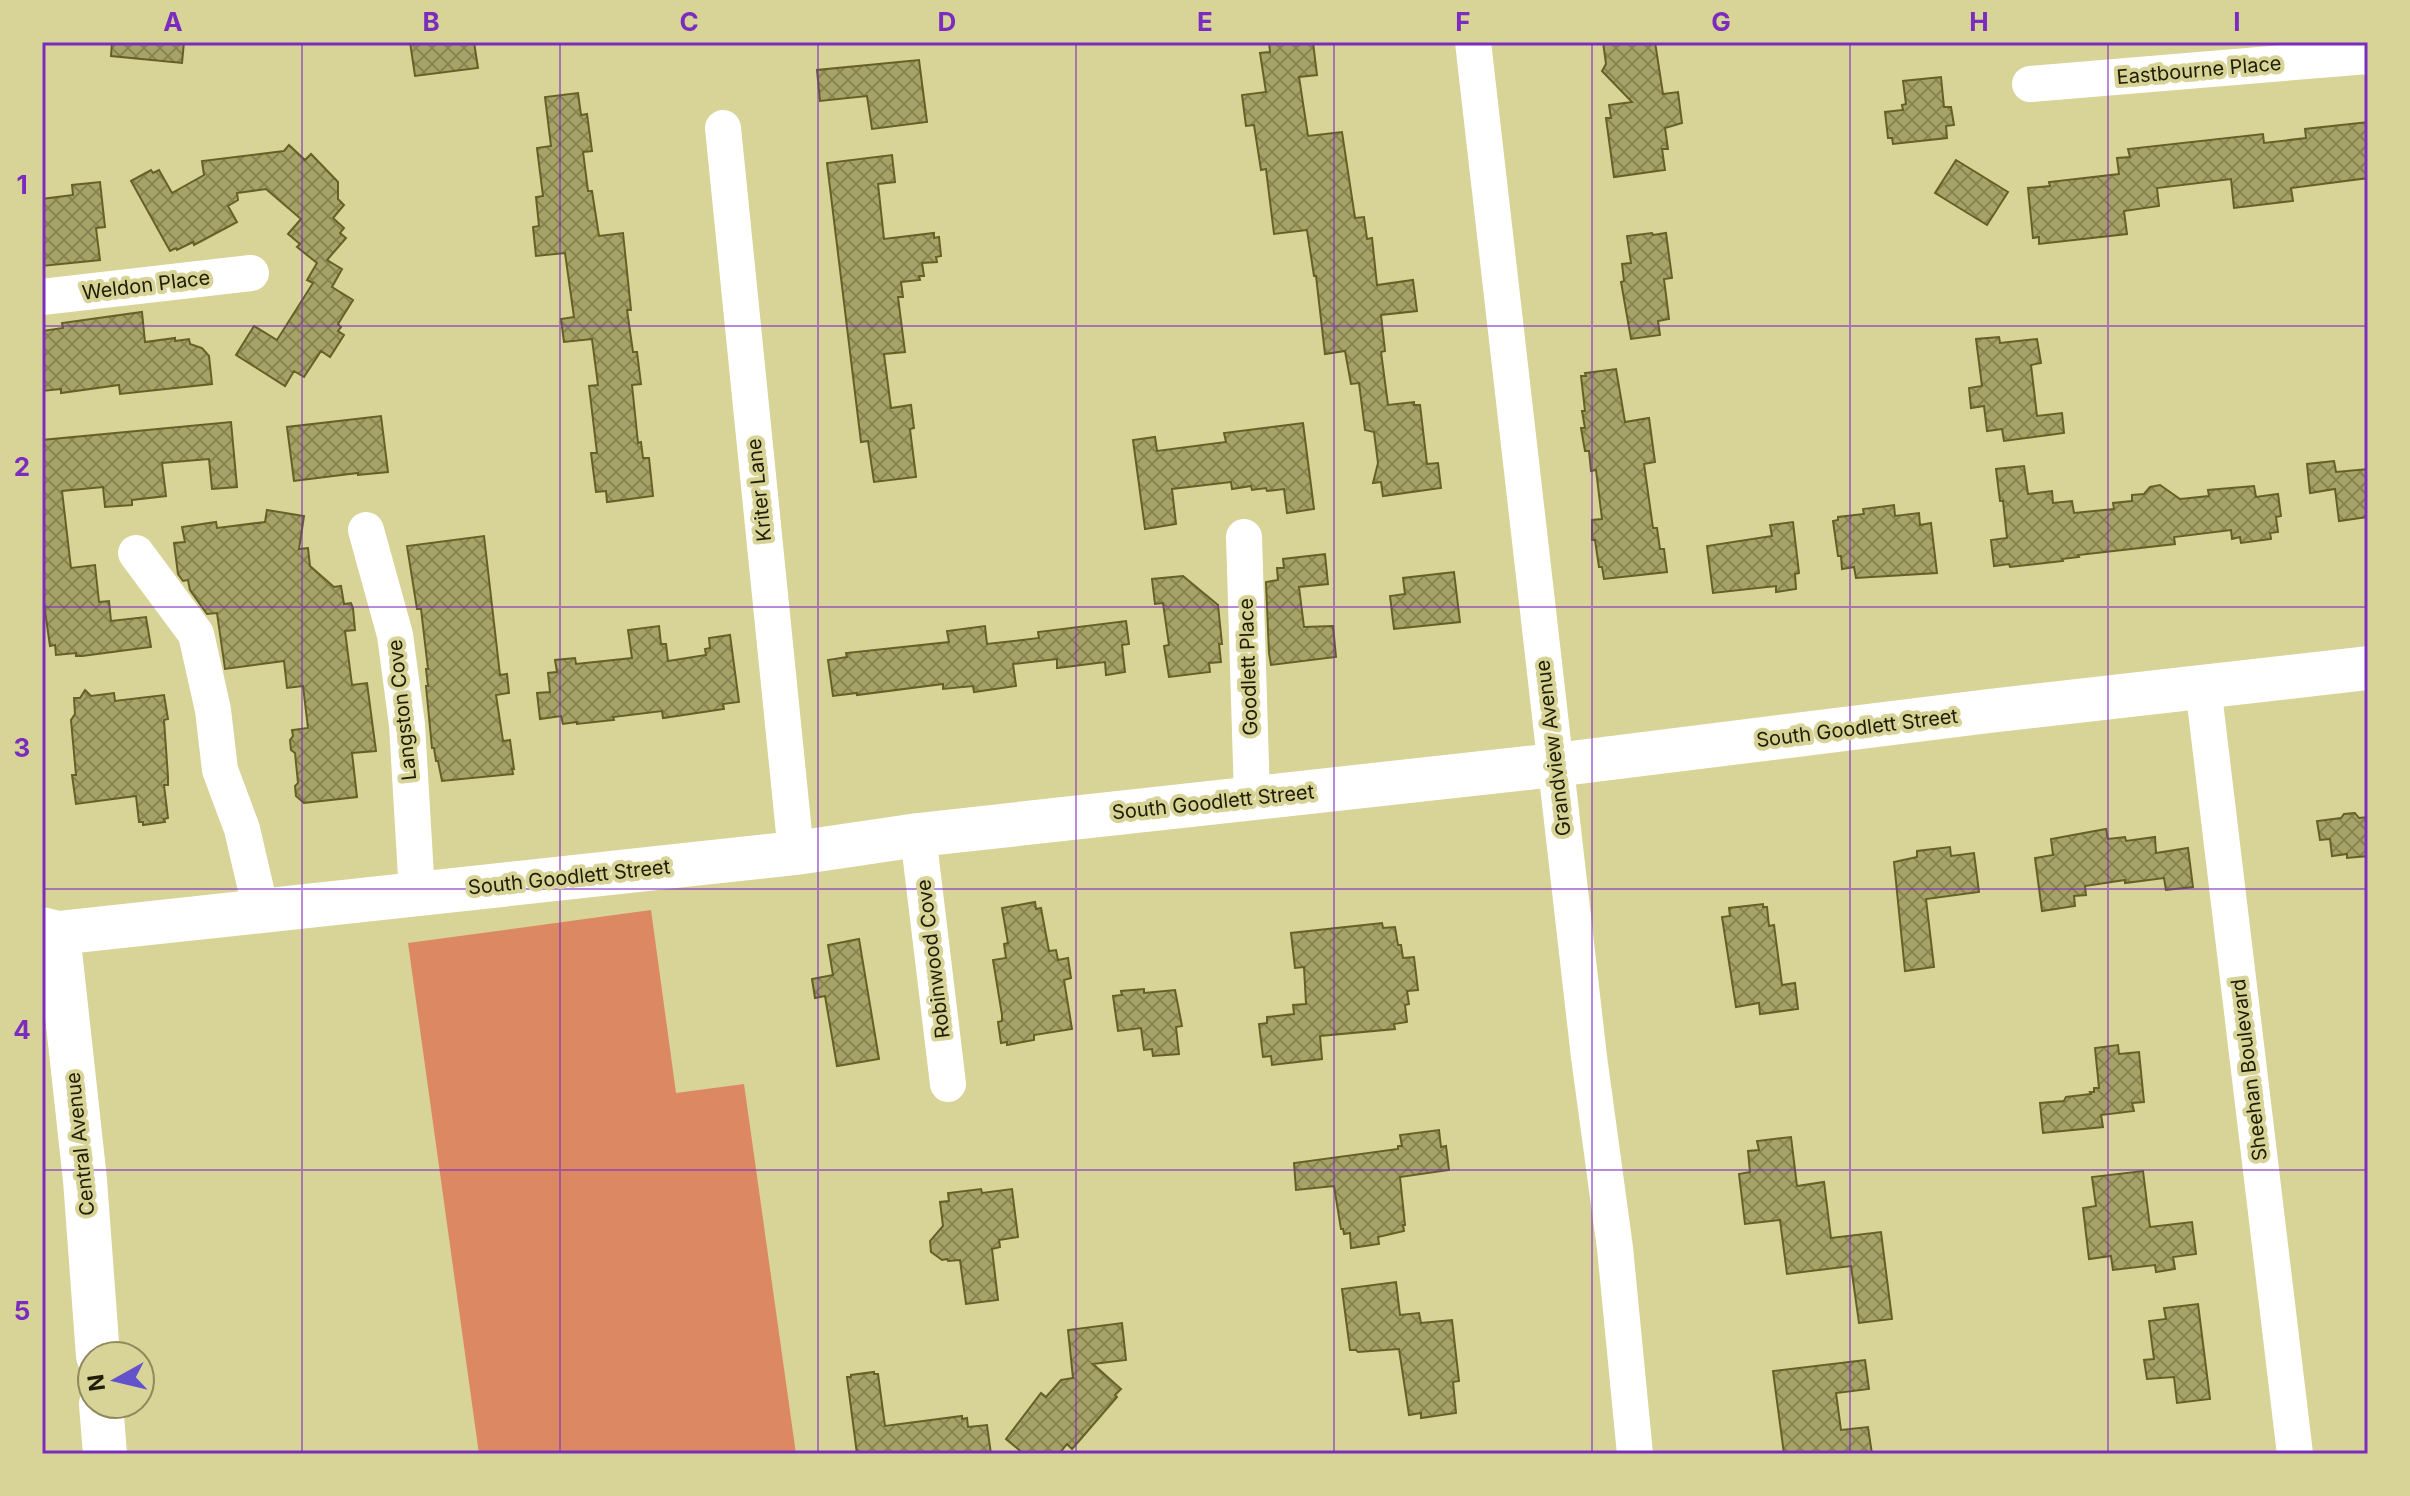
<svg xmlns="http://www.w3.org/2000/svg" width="2410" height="1496" font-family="Inter,sans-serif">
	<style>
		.green { fill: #db8863 }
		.building { fill: url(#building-cross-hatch); stroke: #656025; stroke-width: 2 }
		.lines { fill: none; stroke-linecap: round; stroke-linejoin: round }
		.minor { stroke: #fff; stroke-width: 36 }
		.major { stroke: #fff; stroke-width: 44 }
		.grid { fill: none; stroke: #7b2cbf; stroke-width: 2; stroke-opacity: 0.55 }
		.labels { text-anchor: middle; stroke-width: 8; stroke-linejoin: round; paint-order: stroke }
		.street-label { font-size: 20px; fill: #1f1d05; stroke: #d8d396 }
		.neatline { fill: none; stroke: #7b2cbf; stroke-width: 3 }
		.grid-label { font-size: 26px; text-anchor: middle; font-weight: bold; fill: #7b2cbf }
	</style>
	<defs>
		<pattern id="building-cross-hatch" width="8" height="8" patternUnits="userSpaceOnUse" patternTransform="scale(2)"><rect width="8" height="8" fill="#a7a367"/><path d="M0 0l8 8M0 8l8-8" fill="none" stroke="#878453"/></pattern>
	</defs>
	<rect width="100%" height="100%" fill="#d8d396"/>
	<!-- green -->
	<path class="green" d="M 651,910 L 676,1093 L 744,1084 L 796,1454 L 479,1454 L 408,943 Z"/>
	<!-- building -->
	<path class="building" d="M 112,42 L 184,42 L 182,63 L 111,56 Z
		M 410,42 L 474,42 L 478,68 L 415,76 Z
		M 1269,42 L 1313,42 L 1317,75 L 1299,77 L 1308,136 L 1342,132 L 1355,218 L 1364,217 L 1367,239 L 1372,238 L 1377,285 L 1413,280 L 1417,311 L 1381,315 L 1385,351 L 1381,352 L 1388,405 L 1414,402 L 1414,405 L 1420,405 L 1427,464 L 1438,463 L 1441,488 L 1383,496 L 1381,482 L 1373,483 L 1378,463 L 1374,432 L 1365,430 L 1359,383 L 1351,384 L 1345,351 L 1325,354 L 1316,276 L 1314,276 L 1307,230 L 1274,234 L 1266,169 L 1261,170 L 1254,125 L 1246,126 L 1242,95 L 1266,92 L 1260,53 L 1270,52 Z
		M 1603,42 L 1655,42 L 1663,94 L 1678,92 L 1682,123 L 1665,128 L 1668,149 L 1662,149 L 1665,170 L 1614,177 L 1606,118 L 1611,118 L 1609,105 L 1632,102 L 1602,71 L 1606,64 Z
		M 919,60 L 927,122 L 872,129 L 867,96 L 820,101 L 817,70 Z
		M 1941,77 L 1944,107 L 1951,107 L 1954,125 L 1946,126 L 1947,138 L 1893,144 L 1892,138 L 1888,138 L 1885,112 L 1903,110 L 1902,105 L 1906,104 L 1903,81 Z
		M 578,93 L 581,115 L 587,114 L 592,151 L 583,152 L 588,191 L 592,191 L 599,236 L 623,233 L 631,310 L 627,310 L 633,352 L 637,352 L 641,384 L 632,385 L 638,443 L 641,442 L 643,458 L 649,458 L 653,496 L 607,502 L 606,491 L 596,492 L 591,453 L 597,453 L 589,386 L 598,385 L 592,339 L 564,342 L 561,319 L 574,317 L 565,253 L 536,256 L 533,227 L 539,226 L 536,197 L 543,196 L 537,148 L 551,146 L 545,97 Z
		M 2368,122 L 2368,178 L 2291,188 L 2293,201 L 2234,208 L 2231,179 L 2157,188 L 2159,206 L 2124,211 L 2127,234 L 2039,244 L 2039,237 L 2033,238 L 2028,188 L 2050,186 L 2049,182 L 2119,174 L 2117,158 L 2130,157 L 2128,149 L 2263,134 L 2264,143 L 2306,138 L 2305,129 Z
		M 289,145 L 305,160 L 311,154 L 338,182 L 338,199 L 344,205 L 333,218 L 344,228 L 340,233 L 346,238 L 327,260 L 342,269 L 332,287 L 353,300 L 338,324 L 341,327 L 338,331 L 344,335 L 330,357 L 321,351 L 304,377 L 294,371 L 285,386 L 236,355 L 254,326 L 277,340 L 313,283 L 307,280 L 317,263 L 297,247 L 300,244 L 288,234 L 301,219 L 266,189 L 237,193 L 238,200 L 228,206 L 237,222 L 194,245 L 193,242 L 177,250 L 176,248 L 170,251 L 131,181 L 151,170 L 153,173 L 159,170 L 172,193 L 204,175 L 202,161 L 284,151 Z
		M 892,155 L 895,182 L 878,184 L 884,239 L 934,233 L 934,238 L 939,237 L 941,256 L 936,257 L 937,262 L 922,263 L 924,276 L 919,276 L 920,280 L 901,282 L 903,297 L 898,297 L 905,352 L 884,354 L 891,408 L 911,405 L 914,428 L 910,429 L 916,477 L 874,482 L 868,441 L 861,442 L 827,163 Z
		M 1956,160 L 2008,192 L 1987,225 L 1935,193 Z
		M 100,182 L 105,227 L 96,228 L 100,260 L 42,266 L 42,199 L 73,195 L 72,185 Z
		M 1652,233 L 1653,235 L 1666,233 L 1672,278 L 1664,279 L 1669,319 L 1658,321 L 1660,335 L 1631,339 L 1621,282 L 1624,281 L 1622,264 L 1631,263 L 1627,236 Z
		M 142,312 L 145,342 L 175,338 L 175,341 L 189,339 L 190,344 L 202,348 L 209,356 L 212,384 L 120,394 L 119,385 L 61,393 L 61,389 L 42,391 L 42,331 L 63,328 L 62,323 Z
		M 1999,337 L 2000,343 L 2037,339 L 2041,363 L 2031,365 L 2037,416 L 2062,413 L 2064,433 L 2004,441 L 2002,429 L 1987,431 L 1984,406 L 1971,408 L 1969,388 L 1982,386 L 1976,339 Z
		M 1616,369 L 1625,422 L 1649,418 L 1655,462 L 1644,464 L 1653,528 L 1657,528 L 1660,549 L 1664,549 L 1667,572 L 1604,579 L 1602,567 L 1599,567 L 1595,540 L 1592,540 L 1592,520 L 1602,519 L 1596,470 L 1591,471 L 1589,451 L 1585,451 L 1581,428 L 1585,428 L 1582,411 L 1585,411 L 1581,376 L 1586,376 L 1585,373 Z
		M 381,416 L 388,472 L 358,475 L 358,473 L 294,481 L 287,427 Z
		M 231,422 L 237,487 L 212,489 L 209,459 L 162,463 L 166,496 L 132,500 L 132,505 L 105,507 L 103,487 L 62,491 L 71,568 L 95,565 L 99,602 L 109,601 L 111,621 L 146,617 L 151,647 L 82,656 L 76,656 L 76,653 L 56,655 L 55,645 L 50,646 L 42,590 L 42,440 Z
		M 1303,423 L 1314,509 L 1287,513 L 1284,489 L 1267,491 L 1266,488 L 1252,490 L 1251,486 L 1232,489 L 1231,482 L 1172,489 L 1176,524 L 1145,529 L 1133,440 L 1155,437 L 1157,451 L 1226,442 L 1224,433 Z
		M 2334,461 L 2336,472 L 2368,469 L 2368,517 L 2339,521 L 2335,489 L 2310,493 L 2307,464 Z
		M 2024,466 L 2028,494 L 2052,491 L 2053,503 L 2072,501 L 2074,513 L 2114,509 L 2113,503 L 2132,501 L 2132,495 L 2144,494 L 2150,487 L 2160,485 L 2180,499 L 2209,496 L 2208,490 L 2254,486 L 2256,497 L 2278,494 L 2281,516 L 2276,517 L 2278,532 L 2270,533 L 2271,539 L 2241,543 L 2240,537 L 2232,539 L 2231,530 L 2174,537 L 2175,544 L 2078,555 L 2079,557 L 2062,559 L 2063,561 L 2010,567 L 2009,564 L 1994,566 L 1991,540 L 2007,538 L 2003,501 L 2000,501 L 1996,469 Z
		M 1894,505 L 1895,516 L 1919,513 L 1920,525 L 1931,523 L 1937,573 L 1856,578 L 1854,567 L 1842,569 L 1841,556 L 1838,556 L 1833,521 L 1838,520 L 1838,517 L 1864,514 L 1863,509 Z
		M 267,510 L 304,516 L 299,549 L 308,548 L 310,566 L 334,587 L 341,586 L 344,604 L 351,603 L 353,608 L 355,630 L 345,631 L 352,685 L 367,683 L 376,751 L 352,753 L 357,797 L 304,803 L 296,796 L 295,786 L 298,783 L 295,753 L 291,750 L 290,740 L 293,736 L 292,730 L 308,728 L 303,686 L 287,688 L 284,661 L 225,669 L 217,613 L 207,614 L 190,590 L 188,580 L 183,581 L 178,574 L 174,543 L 185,542 L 182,527 L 216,522 L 217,528 L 265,522 Z
		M 1793,522 L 1799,573 L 1795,574 L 1796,589 L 1776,592 L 1776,586 L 1713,593 L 1707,546 L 1772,536 L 1770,525 Z
		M 484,536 L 500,675 L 507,674 L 509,693 L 496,695 L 503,741 L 510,740 L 514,769 L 512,769 L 513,774 L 442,781 L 438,761 L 436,761 L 434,748 L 432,748 L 426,686 L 428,686 L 426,669 L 428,669 L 421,609 L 417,609 L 407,546 Z
		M 1325,554 L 1328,584 L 1299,587 L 1304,627 L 1333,626 L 1336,657 L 1271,665 L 1269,653 L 1266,582 L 1278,580 L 1277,568 L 1284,568 L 1283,559 Z
		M 1454,572 L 1460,622 L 1394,629 L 1390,596 L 1405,594 L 1403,578 Z
		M 1183,576 L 1218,605 L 1222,644 L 1219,644 L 1221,662 L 1209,663 L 1210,672 L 1169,677 L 1164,646 L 1169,645 L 1163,603 L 1155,604 L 1152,579 Z
		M 1126,621 L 1129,644 L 1122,645 L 1125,672 L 1106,675 L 1105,662 L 1057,668 L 1057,659 L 1013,664 L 1016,686 L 974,692 L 973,686 L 943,689 L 943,684 L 857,695 L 857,693 L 833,696 L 828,660 L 847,657 L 846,653 L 949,642 L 947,631 L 985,626 L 987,644 L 1039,638 L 1038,632 Z
		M 659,626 L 661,644 L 666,644 L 668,661 L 706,655 L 705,649 L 710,648 L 709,638 L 730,635 L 739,702 L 723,704 L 724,709 L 663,718 L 662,711 L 613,717 L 614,720 L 577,724 L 577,722 L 563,724 L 561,716 L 540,719 L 537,693 L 550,692 L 548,673 L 557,672 L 555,660 L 575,658 L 576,664 L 632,658 L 628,630 Z
		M 85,690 L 91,696 L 114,693 L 115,701 L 164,695 L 168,719 L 164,720 L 168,777 L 168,785 L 164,785 L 168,818 L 164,819 L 165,822 L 143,825 L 143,822 L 139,822 L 136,796 L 76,804 L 72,775 L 76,775 L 71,720 L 75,714 L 74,698 L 80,698 Z
		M 2355,813 L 2359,818 L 2368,817 L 2368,856 L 2347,858 L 2347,854 L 2332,856 L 2330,839 L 2320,840 L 2317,821 L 2341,818 L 2344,814 Z
		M 2106,829 L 2108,839 L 2125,837 L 2126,841 L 2155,837 L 2156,853 L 2188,848 L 2193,887 L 2166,890 L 2164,878 L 2125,883 L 2125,880 L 2085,886 L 2086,895 L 2074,896 L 2075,906 L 2042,911 L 2035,858 L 2053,855 L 2051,839 Z
		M 1950,847 L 1951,856 L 1974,853 L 1979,892 L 1926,899 L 1934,967 L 1905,971 L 1894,862 L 1917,857 L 1917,851 Z
		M 1035,902 L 1036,909 L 1041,908 L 1049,951 L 1056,950 L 1058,960 L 1068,958 L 1071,978 L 1064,980 L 1072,1029 L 1034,1035 L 1034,1040 L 1007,1045 L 1007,1042 L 1001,1043 L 998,1022 L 1002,1021 L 1002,1015 L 993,960 L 1006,958 L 1004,944 L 1008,943 L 1002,908 Z
		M 1763,904 L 1763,907 L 1767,907 L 1769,926 L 1774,925 L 1782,985 L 1795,983 L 1798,1009 L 1760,1014 L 1759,1003 L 1736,1007 L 1722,917 L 1730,916 L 1729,908 Z
		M 1382,923 L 1383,928 L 1395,927 L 1398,945 L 1401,945 L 1403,958 L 1414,957 L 1418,990 L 1407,991 L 1409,1004 L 1405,1005 L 1407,1022 L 1394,1024 L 1395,1029 L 1320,1036 L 1322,1059 L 1272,1065 L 1271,1056 L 1263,1057 L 1259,1024 L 1267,1023 L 1267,1017 L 1294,1014 L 1293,1005 L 1306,1004 L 1304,967 L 1295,968 L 1291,933 Z
		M 859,939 L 879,1059 L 837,1066 L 825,996 L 815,998 L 812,979 L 833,975 L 828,945 Z
		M 1144,989 L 1144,993 L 1175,990 L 1182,1026 L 1176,1027 L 1179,1054 L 1153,1056 L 1152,1049 L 1144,1050 L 1141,1028 L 1118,1031 L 1113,996 L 1122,995 L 1121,991 Z
		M 2118,1045 L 2119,1054 L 2139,1052 L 2144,1102 L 2132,1103 L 2134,1111 L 2101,1115 L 2103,1127 L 2043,1133 L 2040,1103 L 2064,1101 L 2066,1097 L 2091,1094 L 2090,1092 L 2094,1092 L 2094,1088 L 2099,1088 L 2095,1048 Z
		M 1439,1130 L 1441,1147 L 1446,1146 L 1449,1170 L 1400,1177 L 1405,1225 L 1403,1225 L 1404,1231 L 1378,1237 L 1379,1244 L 1351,1248 L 1350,1233 L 1344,1234 L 1343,1229 L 1341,1229 L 1334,1186 L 1296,1190 L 1294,1163 L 1398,1149 L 1398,1146 L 1402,1146 L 1400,1135 Z
		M 1791,1137 L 1797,1186 L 1824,1182 L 1831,1238 L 1881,1232 L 1892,1319 L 1859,1323 L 1851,1266 L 1787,1274 L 1780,1220 L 1745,1224 L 1739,1174 L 1750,1172 L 1748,1151 L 1759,1150 L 1757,1141 Z
		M 2143,1171 L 2150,1227 L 2192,1222 L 2196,1254 L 2173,1257 L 2175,1269 L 2156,1272 L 2155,1265 L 2113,1270 L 2111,1256 L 2089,1259 L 2083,1208 L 2096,1206 L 2092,1177 Z
		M 981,1189 L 982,1193 L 1012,1189 L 1018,1237 L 999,1240 L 1000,1247 L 992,1249 L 998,1300 L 966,1304 L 960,1260 L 948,1261 L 947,1259 L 942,1260 L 931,1252 L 930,1241 L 943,1226 L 940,1202 L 949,1201 L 948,1193 Z
		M 1396,1282 L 1400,1315 L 1419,1313 L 1421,1323 L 1452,1320 L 1459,1381 L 1453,1382 L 1456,1413 L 1421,1418 L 1421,1413 L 1409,1415 L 1399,1349 L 1358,1352 L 1356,1350 L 1350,1350 L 1342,1289 Z
		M 2198,1304 L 2210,1399 L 2177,1403 L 2174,1377 L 2147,1379 L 2144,1360 L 2154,1359 L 2149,1321 L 2166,1319 L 2164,1308 Z
		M 1122,1323 L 1126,1360 L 1093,1364 L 1121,1389 L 1115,1395 L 1117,1397 L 1079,1441 L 1072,1449 L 1067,1444 L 1059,1454 L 1024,1454 L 1006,1439 L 1041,1393 L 1046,1397 L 1061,1380 L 1073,1378 L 1068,1330 Z
		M 1865,1360 L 1869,1389 L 1836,1393 L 1841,1430 L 1868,1427 L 1872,1454 L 1784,1454 L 1773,1371 Z
		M 874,1372 L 874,1374 L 878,1374 L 885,1426 L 962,1416 L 962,1419 L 967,1418 L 968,1427 L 987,1425 L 991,1454 L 857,1454 L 847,1377 L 851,1377 L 851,1375 Z"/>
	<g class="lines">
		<!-- minor -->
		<path class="minor" d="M 1473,42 L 1589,1057 L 1615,1248 L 1635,1454
			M 2030,84 L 2368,56
			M 723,128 L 796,853
			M 42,297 L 251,273
			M 366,530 L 395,635 L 407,725 L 417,893
			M 1244,537 L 1252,797
			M 136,553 L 196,634 L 213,710 L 220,770 L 242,829 L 261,911
			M 2203,686 L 2295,1454
			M 918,835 L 948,1084"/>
		<!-- major -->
		<path class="major" d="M 42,929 L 58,933 L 796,853 L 918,835 L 1555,765 L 1989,711 L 2368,668
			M 58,933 L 85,1180 L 98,1356
			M 101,1404 L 105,1454"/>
	</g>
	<!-- grid -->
	<path class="grid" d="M 302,42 L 302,1454M 560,42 L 560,1454M 818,42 L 818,1454M 1076,42 L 1076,1454M 1334,42 L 1334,1454M 1592,42 L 1592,1454M 1850,42 L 1850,1454M 2108,42 L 2108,1454M 42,326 L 2368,326M 42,607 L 2368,607M 42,889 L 2368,889M 42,1170 L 2368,1170"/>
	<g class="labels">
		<!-- street labels -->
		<g class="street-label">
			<text transform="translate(2199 70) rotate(-5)" y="7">Eastbourne Place</text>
			<text transform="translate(146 285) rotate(-7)" y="7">Weldon Place</text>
			<text transform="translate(759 490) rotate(-96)" y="7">Kriter Lane</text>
			<text transform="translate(1248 667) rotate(-92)" y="7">Goodlett Place</text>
			<text transform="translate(402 710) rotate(-96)" y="7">Langston Cove</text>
			<text transform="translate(1857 728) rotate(-7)" y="7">South Goodlett Street</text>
			<text transform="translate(1553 748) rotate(-97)" y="7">Grandview Avenue</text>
			<text transform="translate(1213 802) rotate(-6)" y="7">South Goodlett Street</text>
			<text transform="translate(569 877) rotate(-6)" y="7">South Goodlett Street</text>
			<text transform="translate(933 959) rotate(-97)" y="7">Robinwood Cove</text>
			<text transform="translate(2249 1070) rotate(-97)" y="7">Sheehan Boulevard</text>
			<text transform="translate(80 1144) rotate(-96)" y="7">Central Avenue</text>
		</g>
	</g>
	<!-- border -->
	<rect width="2410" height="1496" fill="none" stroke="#d8d396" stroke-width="88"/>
	<!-- north arrow -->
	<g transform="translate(116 1380) rotate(262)"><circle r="38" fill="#d8d396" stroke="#8e8a5c" stroke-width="2"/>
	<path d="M0-6L14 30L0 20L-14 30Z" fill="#6252cb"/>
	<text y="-12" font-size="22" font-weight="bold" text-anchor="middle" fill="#1f1d05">N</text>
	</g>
	<rect x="44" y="44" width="2322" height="1408" class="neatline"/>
	<g class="grid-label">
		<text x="173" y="31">A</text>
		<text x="431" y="31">B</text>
		<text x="689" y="31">C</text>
		<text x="947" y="31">D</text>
		<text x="1205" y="31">E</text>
		<text x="1463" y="31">F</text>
		<text x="1721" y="31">G</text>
		<text x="1979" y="31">H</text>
		<text x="2237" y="31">I</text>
		<text x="22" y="194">1</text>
		<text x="22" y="476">2</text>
		<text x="22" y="757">3</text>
		<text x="22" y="1039">4</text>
		<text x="22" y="1320">5</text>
	</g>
</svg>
